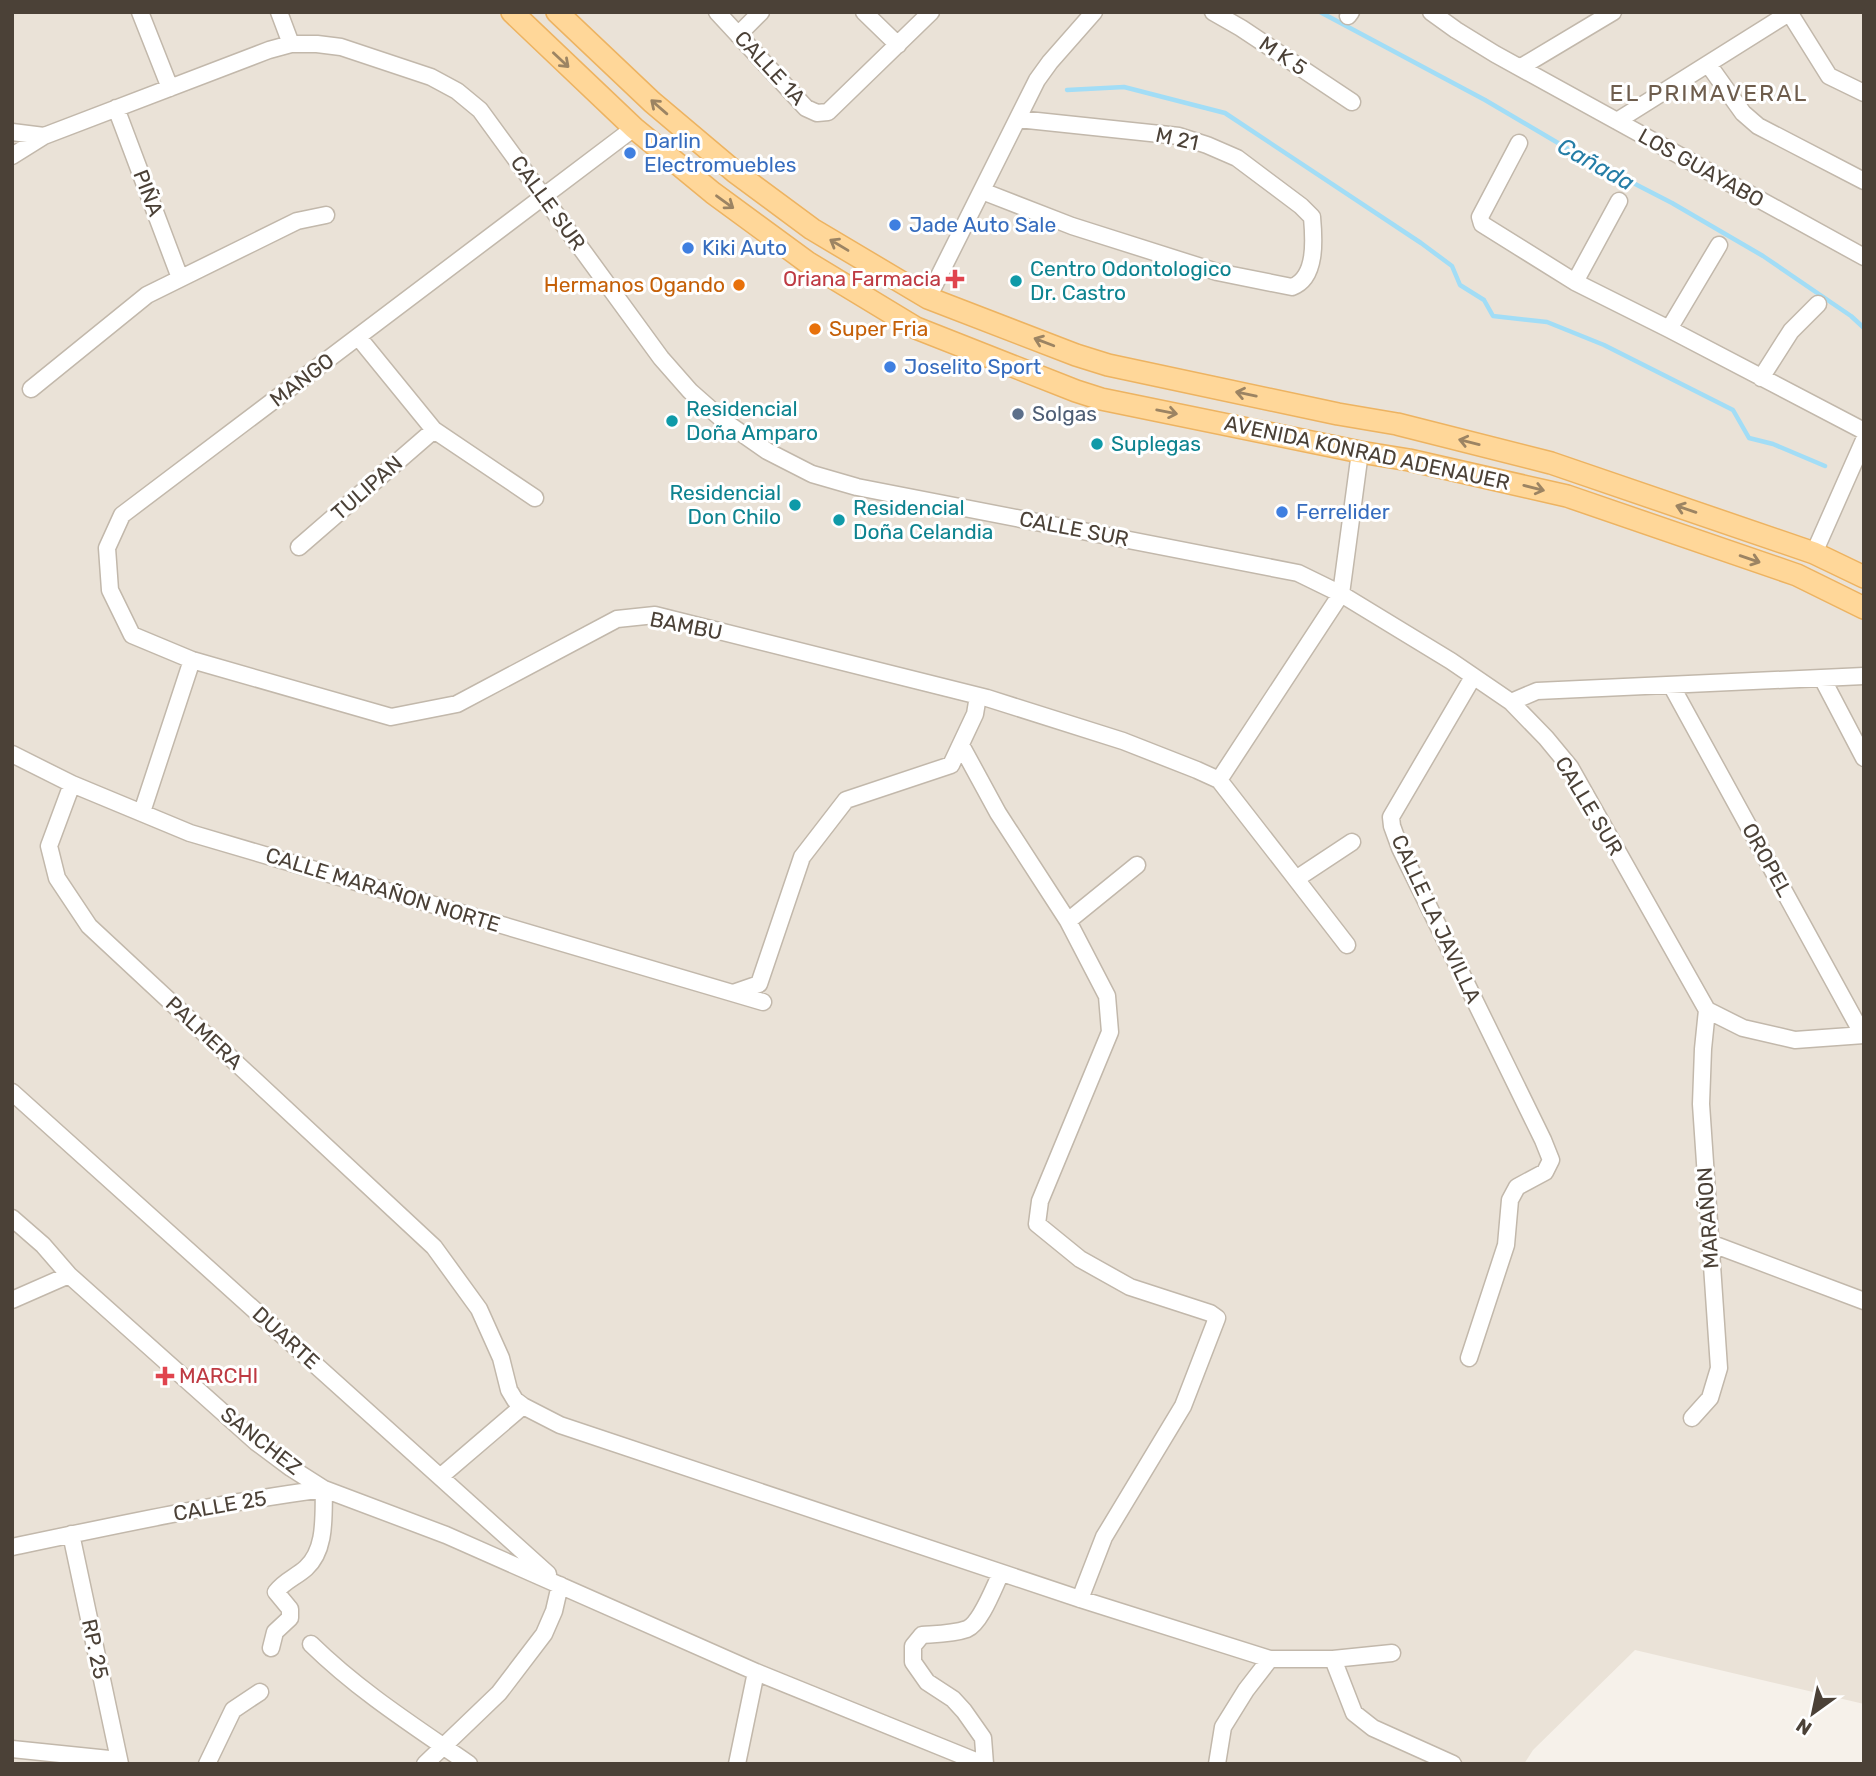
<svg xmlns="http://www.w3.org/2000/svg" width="1876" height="1776" font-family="Rubik,sans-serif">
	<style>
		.residential { fill: #eae2d7 }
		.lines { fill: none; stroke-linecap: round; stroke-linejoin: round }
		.stream { stroke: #a2ddf6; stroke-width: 4.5 }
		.minor-casing { stroke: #c2b8ab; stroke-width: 19 }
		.major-casing { stroke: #edb361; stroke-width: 24 }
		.minor { stroke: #fff; stroke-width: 16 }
		.major { stroke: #ffd799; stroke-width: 21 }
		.oneway { stroke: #9c8463 }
		.shop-dot { fill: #3f7fe0; stroke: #fff; stroke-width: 2.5 }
		.health-dot { fill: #e0444e; stroke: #fff; stroke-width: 2.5 }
		.culture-dot { fill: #0f9aa8; stroke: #fff; stroke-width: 2.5 }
		.food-dot { fill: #e8710a; stroke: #fff; stroke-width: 2.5 }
		.service-dot { fill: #5c6f8a; stroke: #fff; stroke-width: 2.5 }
		.labels { text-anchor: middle; stroke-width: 6; stroke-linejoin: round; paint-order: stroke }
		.street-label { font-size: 21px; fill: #4b4137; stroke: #fff }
		.shop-label { font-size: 21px; fill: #366cbe; stroke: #fff; text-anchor: start }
		.culture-label { font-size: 21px; fill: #0d838f; stroke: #fff; text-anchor: start }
		.health-label { font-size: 21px; fill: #be3a42; stroke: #fff; text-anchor: end }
		.food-label { font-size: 21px; fill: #c56008; stroke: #fff; text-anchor: end }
		.service-label { font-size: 21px; fill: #4e5e75; stroke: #fff; text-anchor: start }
		.neighbourhood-label { font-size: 23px; letter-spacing: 2px; fill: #6e5d4d; stroke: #fff }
		.water-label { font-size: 23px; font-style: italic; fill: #247da6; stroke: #fff }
	</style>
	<rect width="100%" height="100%" fill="#f6f1ea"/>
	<!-- residential -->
	<path class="residential" d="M 12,12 L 1864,12 L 1864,1704 L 1635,1650 L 1533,1750 L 1524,1764 L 12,1764 Z"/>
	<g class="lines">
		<!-- stream -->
		<path class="stream" d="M 1320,12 L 1485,100 L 1575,153 L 1672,203 L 1763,256 L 1851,316 L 1864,328
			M 1067,90 L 1124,87 L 1225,113 L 1421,243 L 1452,266 L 1460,285 L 1484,300 L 1493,316 L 1547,322 L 1604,345 L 1733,410 L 1749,438 L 1773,444 L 1825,466"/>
		<!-- minor casing -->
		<g class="minor-casing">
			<path id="minor" d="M 140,12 L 170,88
				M 279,12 L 291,44
				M 717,12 L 806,108 L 817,113 L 828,112 L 931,12
				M 864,12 L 898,45
				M 1213,12 L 1241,28 L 1352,102
				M 1431,12 L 1456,30 L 1495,54 L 1864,257
				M 1789,12 L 1829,76 L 1864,93
				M 1348,16 L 1351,12
				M 738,35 L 761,12
				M 1708,64 L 1743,113 L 1758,126 L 1864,181
				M 1521,67 L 1613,12
				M 116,108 L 180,278
				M 1617,121 L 1789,13
				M 634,128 L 122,515 L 107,548 L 110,590 L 132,635 L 192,660 L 391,717 L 457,704 L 617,619 L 655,615 L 987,698 L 1123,741 L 1197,770 L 1219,780 L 1296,879 L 1352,842
				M 12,132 L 44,136
				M 1519,143 L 1480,217 L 1482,224 L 1575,282 L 1669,329 L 1864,431
				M 12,156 L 44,136 L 269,50 L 291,44 L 317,44 L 341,47 L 431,77 L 457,91 L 480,110 L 661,358 L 690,391 L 724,421 L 767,451 L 812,474 L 857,487 L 1298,573 L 1341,594 L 1451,661 L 1511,702 L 1546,738 L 1570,767 L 1707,1010
				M 982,191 L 1072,226 L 1217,272 L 1292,287 C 1317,278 1314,239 1312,217 L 1301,206 L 1237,158 L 1207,145 L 1179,136 L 1018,119
				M 1575,282 L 1619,201
				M 928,298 L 1037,80 L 1050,62 L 1094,12
				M 1669,329 L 1719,245
				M 359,338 L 434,430 L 535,498
				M 1761,378 L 1791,331 L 1818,304
				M 31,389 L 147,295 L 297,221 L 326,215
				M 299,547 L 434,430
				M 1814,553 L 1864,440
				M 1822,678 L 1864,758
				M 1671,685 L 1863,1035
				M 1511,702 L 1537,691 L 1864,676
				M 961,745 L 998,813 L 1068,921 L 1137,865
				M 12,754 L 72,784 L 190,833 L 763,1002
				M 1219,780 L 1341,594 L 1360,452
				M 72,784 L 49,846 L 57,878 L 89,926 L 434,1247 L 479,1309 L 501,1358 L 509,1390 L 515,1400 L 523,1406 L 560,1425 L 1080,1599 L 1270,1659
				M 142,812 L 192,660
				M 1296,879 L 1347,945
				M 1068,921 L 1107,996 L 1110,1032 L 1040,1201 L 1037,1224 L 1080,1259 L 1130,1287 L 1210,1313 L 1217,1318 L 1183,1406 L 1104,1537 L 1080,1599
				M 733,993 L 759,984 L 802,857 L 846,800 L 951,765 L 975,714 L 978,696
				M 1707,1010 L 1743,1028 L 1795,1040 L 1864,1035
				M 12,1092 L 548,1574
				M 12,1218 L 43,1245 L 69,1275 L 256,1442 L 291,1468 L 324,1489 L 446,1535 L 756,1672 L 983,1764
				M 1710,1243 L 1864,1301
				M 12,1300 L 69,1275
				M 1469,1358 L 1506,1245 L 1510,1200 L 1517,1187 L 1545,1172 L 1551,1160 L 1543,1140 L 1400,848 L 1392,826 L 1391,817 L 1473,677
				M 1692,1418 L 1710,1398 L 1719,1368 L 1701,1104 L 1703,1049 L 1707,1010
				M 440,1477 L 523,1406
				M 71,1534 L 120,1764
				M 12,1547 C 116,1525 219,1503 324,1489 C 323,1514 327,1549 306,1568 C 296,1577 284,1581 276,1592 L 290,1609 L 290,1618 L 275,1632 L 271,1648
				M 311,1644 C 359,1691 414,1726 469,1764
				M 1333,1659 L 1354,1713 L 1373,1728 L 1453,1764
				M 12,1749 L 119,1760
				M 207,1764 L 233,1710 L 260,1692
				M 425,1764 L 499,1693 L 544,1634 L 554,1611 L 560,1585
				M 737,1764 L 756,1672
				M 985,1764 L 983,1738 L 964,1711 L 953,1699 L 927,1682 L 913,1662 L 913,1646 L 922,1635 C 936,1634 953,1634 967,1629 C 981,1623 994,1587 1001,1573
				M 1217,1764 L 1223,1727 L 1246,1690 L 1270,1659 L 1333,1659 L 1392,1653"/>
		</g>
		<!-- major casing -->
		<g class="major-casing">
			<path id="major" d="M 512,12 L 634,128 L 713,193 L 807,262 L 916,328 L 1076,391 L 1101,399 L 1360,452 L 1409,460 L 1567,496 L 1797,575 L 1864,608
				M 557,12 L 652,102 L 735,172 L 812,229 L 928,298 L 1076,355 L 1108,365 L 1338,414 L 1397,424 L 1551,463 L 1814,553 L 1864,577"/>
		</g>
		<!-- minor -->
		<use href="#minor" class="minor"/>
		<!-- major -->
		<use href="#major" class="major"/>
	</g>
	<!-- one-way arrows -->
	<defs><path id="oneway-shaft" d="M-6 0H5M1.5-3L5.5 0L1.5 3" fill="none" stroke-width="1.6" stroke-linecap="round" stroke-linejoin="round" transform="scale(1.75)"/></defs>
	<g class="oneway">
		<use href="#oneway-shaft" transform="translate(561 60) rotate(43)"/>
		<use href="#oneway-shaft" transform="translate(659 107) rotate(-139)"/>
		<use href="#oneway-shaft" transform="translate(725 202) rotate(36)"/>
		<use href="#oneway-shaft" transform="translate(839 245) rotate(-149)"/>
		<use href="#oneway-shaft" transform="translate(1044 342) rotate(-159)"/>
		<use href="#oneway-shaft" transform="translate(1246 394) rotate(-168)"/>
		<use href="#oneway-shaft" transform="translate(1167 412) rotate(11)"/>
		<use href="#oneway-shaft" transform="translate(1469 442) rotate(-166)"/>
		<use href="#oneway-shaft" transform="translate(1534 488) rotate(14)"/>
		<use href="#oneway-shaft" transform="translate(1686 509) rotate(-161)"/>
		<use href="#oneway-shaft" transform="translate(1750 559) rotate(19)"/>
	</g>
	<!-- markers -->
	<g class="shop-dot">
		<circle cx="630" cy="153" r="7"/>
		<circle cx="895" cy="225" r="7"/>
		<circle cx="688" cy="248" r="7"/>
		<circle cx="890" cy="367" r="7"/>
		<circle cx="1282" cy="512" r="7"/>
	</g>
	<g class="health-dot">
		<path d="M951.5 268.5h7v7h7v7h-7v7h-7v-7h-7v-7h7z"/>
		<path d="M161.5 1365.5h7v7h7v7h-7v7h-7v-7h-7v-7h7z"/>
	</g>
	<g class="culture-dot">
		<circle cx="1016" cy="281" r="7"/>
		<circle cx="672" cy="421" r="7"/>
		<circle cx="1097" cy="444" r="7"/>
		<circle cx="795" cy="505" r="7"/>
		<circle cx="839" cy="520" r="7"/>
	</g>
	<g class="food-dot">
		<circle cx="739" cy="285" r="7"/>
		<circle cx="815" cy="329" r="7"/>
	</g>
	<circle class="service-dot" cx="1018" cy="414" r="7"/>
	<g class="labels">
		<!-- street labels -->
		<g class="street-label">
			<text transform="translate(1283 56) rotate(34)" y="7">M K 5</text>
			<text transform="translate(770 68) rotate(47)" y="7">CALLE 1A</text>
			<text transform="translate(1177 139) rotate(12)" y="7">M 21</text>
			<text transform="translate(1701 168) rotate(29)" y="7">LOS GUAYABO</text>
			<text transform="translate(148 193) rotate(69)" y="7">PIÑA</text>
			<text transform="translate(548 203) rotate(54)" y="7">CALLE SUR</text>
			<text transform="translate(302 380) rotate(-37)" y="7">MANGO</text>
			<text transform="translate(1367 453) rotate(12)" y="7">AVENIDA KONRAD ADENAUER</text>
			<text transform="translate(367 488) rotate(-41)" y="7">TULIPAN</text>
			<text transform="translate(1074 529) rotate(11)" y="7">CALLE SUR</text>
			<text transform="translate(686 626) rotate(11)" y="7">BAMBU</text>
			<text transform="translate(1589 806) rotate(59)" y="7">CALLE SUR</text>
			<text transform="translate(1767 860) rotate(61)" y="7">OROPEL</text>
			<text transform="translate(383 890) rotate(17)" y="7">CALLE MARAÑON NORTE</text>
			<text transform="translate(1436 919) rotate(65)" y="7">CALLE LA JAVILLA</text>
			<text transform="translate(204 1033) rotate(43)" y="7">PALMERA</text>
			<text transform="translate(1708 1218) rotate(-94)" y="7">MARAÑON</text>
			<text transform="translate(286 1338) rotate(42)" y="7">DUARTE</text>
			<text transform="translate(261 1441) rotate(38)" y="7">SANCHEZ</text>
			<text transform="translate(220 1506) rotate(-10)" y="7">CALLE 25</text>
			<text transform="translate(95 1649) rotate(78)" y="7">RP. 25</text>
		</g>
		<!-- shop labels -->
		<g class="shop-label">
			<text x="644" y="148">Darlin<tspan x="644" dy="24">Electromuebles</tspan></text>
			<text x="909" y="232">Jade Auto Sale</text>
			<text x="702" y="255">Kiki Auto</text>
			<text x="904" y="374">Joselito Sport</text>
			<text x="1296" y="519">Ferrelider</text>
		</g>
		<!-- culture labels -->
		<g class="culture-label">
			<text x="1030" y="276">Centro Odontologico<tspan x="1030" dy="24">Dr. Castro</tspan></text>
			<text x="686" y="416">Residencial<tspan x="686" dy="24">Doña Amparo</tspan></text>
			<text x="1111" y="451">Suplegas</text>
			<text x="781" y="500" text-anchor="end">Residencial<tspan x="781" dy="24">Don Chilo</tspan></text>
			<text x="853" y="515">Residencial<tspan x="853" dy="24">Doña Celandia</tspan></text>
		</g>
		<!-- health labels -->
		<g class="health-label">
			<text x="941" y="286">Oriana Farmacia</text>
			<text x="179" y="1383" text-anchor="start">MARCHI</text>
		</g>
		<!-- food labels -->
		<g class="food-label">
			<text x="725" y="292">Hermanos Ogando</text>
			<text x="829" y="336" text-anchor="start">Super Fria</text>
		</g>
		<!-- service labels -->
		<g class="service-label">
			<text x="1032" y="421">Solgas</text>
		</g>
		<!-- neighbourhood labels -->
		<g class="neighbourhood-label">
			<text x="1709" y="101">EL PRIMAVERAL</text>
		</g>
		<!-- water labels -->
		<g class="water-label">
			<text transform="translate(1596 164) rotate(29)" y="8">Cañada</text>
		</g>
	</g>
	<!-- border -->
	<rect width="1876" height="1776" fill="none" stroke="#4b4137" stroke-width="28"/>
	<!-- north arrow -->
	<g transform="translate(1813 1713) rotate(213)" stroke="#ffffff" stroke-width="5" paint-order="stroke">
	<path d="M0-5L12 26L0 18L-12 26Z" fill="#4b4137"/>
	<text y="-10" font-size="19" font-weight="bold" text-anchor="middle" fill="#4b4137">N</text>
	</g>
</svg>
